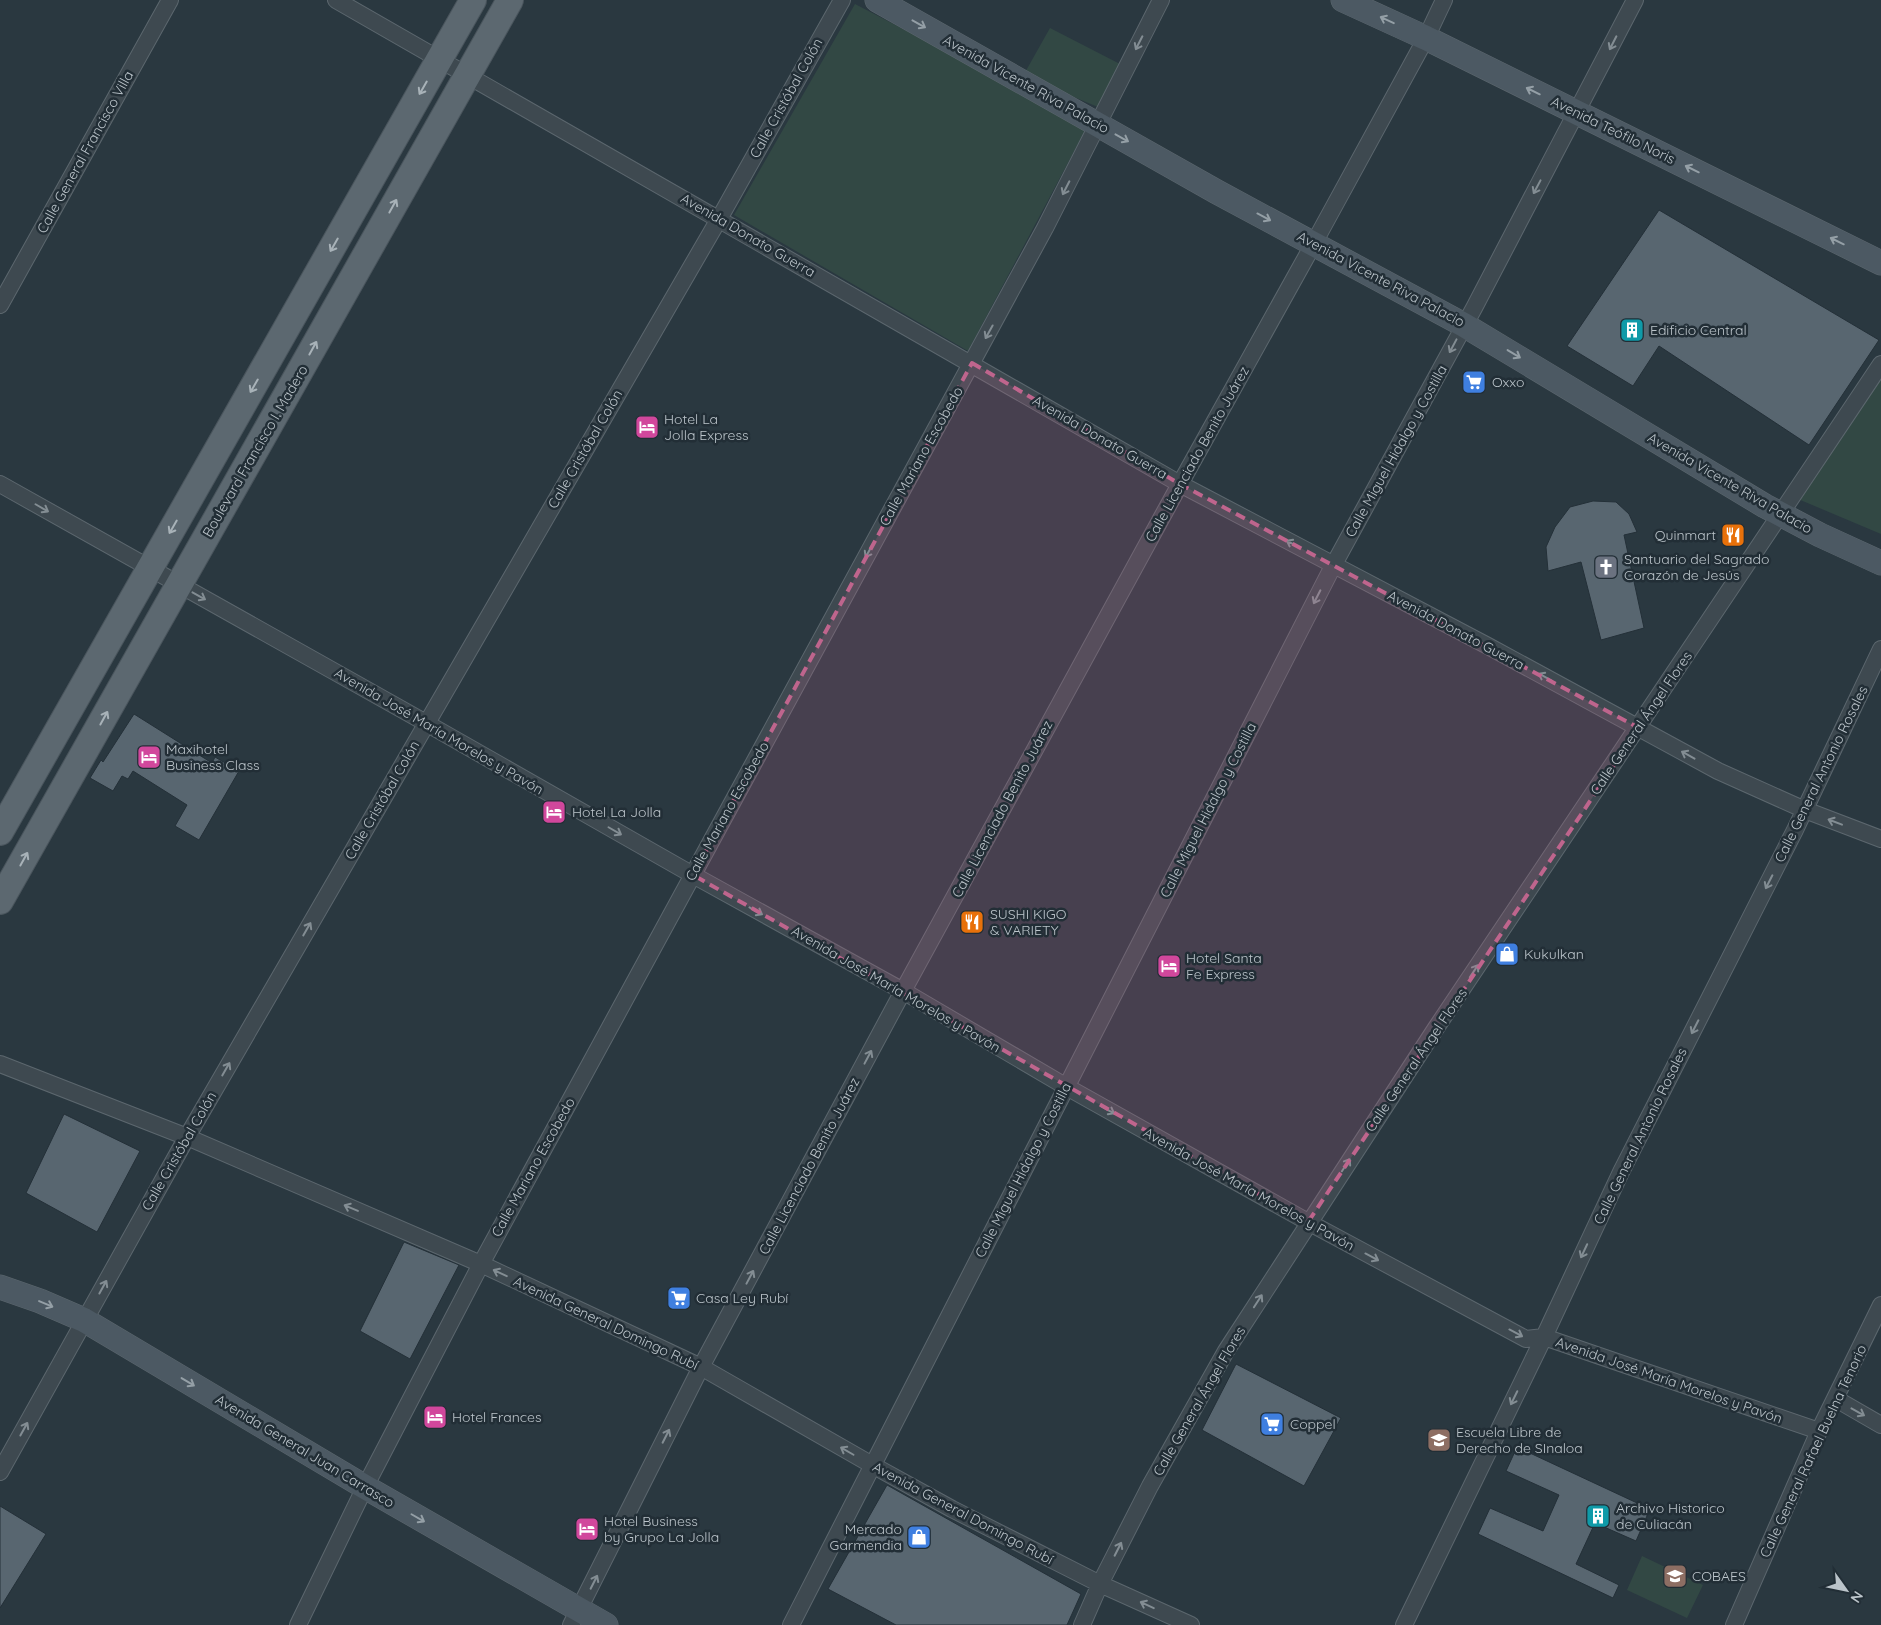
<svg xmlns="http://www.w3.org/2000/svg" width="1881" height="1625" font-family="Quicksand,sans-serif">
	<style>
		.green { fill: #324844 }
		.building { fill: #586670; stroke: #243038 }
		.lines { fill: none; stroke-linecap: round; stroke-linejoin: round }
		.street-casing { stroke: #5c676e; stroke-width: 18 }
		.secondary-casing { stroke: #5c676e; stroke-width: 25 }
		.primary-casing { stroke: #4a555d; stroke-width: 28 }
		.street { stroke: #3e4950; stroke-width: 16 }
		.secondary { stroke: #4c5963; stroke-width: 24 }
		.primary { stroke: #5c6870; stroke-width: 26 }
		.oneway { stroke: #949fa6 }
		.oneway2 { stroke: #838d93 }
		.oneway3 { stroke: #a8b2b8 }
		.marked { fill: #bf658d; fill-opacity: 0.2; stroke: #bf658d; stroke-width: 4; stroke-dasharray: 10 6; stroke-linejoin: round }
		.labels { text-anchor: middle; stroke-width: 5; stroke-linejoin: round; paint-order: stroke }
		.street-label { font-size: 14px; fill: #bbc4ca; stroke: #222e36 }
		.poi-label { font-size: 14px; fill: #bbc4ca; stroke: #222e36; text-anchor: start }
	</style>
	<rect width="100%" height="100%" fill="#2a3840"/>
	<!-- green -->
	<path class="green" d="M 855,4 L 1088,125 L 968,351 L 734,215 Z
		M 1050,28 L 1120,64 L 1098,107 L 1023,76 Z
		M 1881,376 L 1881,534 L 1798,499 Z
		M 1642,1556 L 1703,1585 L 1687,1618 L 1627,1590 Z"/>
	<!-- building -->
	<path class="building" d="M 1659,210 L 1879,340 L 1809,445 L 1659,346 L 1633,386 L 1567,346 Z
		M 1593,501 L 1616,502 L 1629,514 L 1637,532 L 1624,535 L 1644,628 L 1601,640 L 1581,562 L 1548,571 L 1546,547 L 1555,527 L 1570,507 Z
		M 134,714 L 212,763 L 215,757 L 239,771 L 199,840 L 175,826 L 187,805 L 133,771 L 128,779 L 122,776 L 113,791 L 90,778 L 101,760 L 103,762 Z
		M 64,1114 L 140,1151 L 97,1232 L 26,1193 Z
		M 404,1242 L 459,1265 L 410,1359 L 360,1331 Z
		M 1236,1364 L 1341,1418 L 1304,1486 L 1202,1430 Z
		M 1517,1447 L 1650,1509 L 1636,1541 L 1595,1523 L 1576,1564 L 1619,1585 L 1613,1598 L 1478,1534 L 1490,1508 L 1543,1531 L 1559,1495 L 1506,1471 Z
		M 887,1485 L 1081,1594 L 1067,1625 L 896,1625 L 828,1589 Z
		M 0,1506 L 46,1534 L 0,1608 Z"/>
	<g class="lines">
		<!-- street casing -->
		<g class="street-casing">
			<path id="street" d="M 336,0 L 1180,484 L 1488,646 L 1718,771 L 1805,810 L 1881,839
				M 0,305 L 170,0
				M 0,484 L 426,723 L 693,875 L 903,991 L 1065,1086 L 1308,1222 L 1526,1339 L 1544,1337 L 1819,1431
				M 0,1064 L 187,1137 L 481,1264 L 701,1367 L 874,1466 L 952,1509 L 1100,1584 L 1191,1625
				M 1836,1399 L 1881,1425
				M 0,1472 L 187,1137 L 719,219 L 842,0
				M 298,1625 L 365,1487 L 481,1264 L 1045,228 L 1161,0
				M 571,1625 L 701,1367 L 903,991 L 1180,484 L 1314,243 L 1426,38 L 1444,0
				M 791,1625 L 1333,566 L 1474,308 L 1635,0
				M 1082,1625 L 1100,1584 L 1150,1486 L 1226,1351 L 1436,1028 L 1881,364
				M 1404,1625 L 1544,1337 L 1621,1172 L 1795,830 L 1881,649
				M 1734,1625 L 1819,1431 L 1881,1305"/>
		</g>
		<!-- secondary casing -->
		<g class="secondary-casing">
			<path id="secondary" d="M 877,0 L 1217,192 L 1464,325 L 1765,506 L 1820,535 L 1881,563
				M 1343,0 L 1426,38 L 1881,263
				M 0,1287 L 40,1301 L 84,1320 L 365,1487 L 606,1625"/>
		</g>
		<!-- primary casing -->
		<g class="primary-casing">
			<path id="primary" d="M 0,832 L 473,0
				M 0,901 L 510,0"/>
		</g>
		<!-- street -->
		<use href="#street" class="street"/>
		<!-- secondary -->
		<use href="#secondary" class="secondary"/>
		<!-- primary -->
		<use href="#primary" class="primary"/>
	</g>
	<!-- one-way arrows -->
	<defs><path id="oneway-shaft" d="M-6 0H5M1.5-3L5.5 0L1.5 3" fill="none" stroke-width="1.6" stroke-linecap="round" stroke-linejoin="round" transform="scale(1.25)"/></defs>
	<g class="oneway">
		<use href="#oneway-shaft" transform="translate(1387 20) rotate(-155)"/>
		<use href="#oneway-shaft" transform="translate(919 24) rotate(29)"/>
		<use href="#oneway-shaft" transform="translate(1533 91) rotate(-154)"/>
		<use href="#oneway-shaft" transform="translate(1122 138) rotate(29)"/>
		<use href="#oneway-shaft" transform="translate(1692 169) rotate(-154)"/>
		<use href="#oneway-shaft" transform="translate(1264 217) rotate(28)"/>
		<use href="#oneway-shaft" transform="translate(1837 241) rotate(-154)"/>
		<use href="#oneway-shaft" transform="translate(1514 354) rotate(31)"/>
		<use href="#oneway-shaft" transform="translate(46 1304) rotate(23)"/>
		<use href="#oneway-shaft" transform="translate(188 1382) rotate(31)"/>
		<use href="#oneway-shaft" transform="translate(418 1518) rotate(30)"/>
	</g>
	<g class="oneway2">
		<use href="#oneway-shaft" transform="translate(1139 43) rotate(117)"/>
		<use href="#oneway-shaft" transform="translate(1613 43) rotate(117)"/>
		<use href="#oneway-shaft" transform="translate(1537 187) rotate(118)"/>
		<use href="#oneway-shaft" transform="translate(1066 188) rotate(117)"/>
		<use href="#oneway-shaft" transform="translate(989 332) rotate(119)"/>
		<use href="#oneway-shaft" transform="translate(1453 346) rotate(118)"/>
		<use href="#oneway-shaft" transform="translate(42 508) rotate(30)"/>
		<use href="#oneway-shaft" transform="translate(1293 544) rotate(-152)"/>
		<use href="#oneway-shaft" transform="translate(869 551) rotate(119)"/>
		<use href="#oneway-shaft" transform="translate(199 596) rotate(29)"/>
		<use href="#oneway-shaft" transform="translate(1317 597) rotate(117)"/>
		<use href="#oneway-shaft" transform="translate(1545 677) rotate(-151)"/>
		<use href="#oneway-shaft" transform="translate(1688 755) rotate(-151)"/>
		<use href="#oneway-shaft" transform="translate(1835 822) rotate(-159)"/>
		<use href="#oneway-shaft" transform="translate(615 831) rotate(30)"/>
		<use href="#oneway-shaft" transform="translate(1769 882) rotate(117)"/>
		<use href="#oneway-shaft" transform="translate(756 911) rotate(29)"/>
		<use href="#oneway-shaft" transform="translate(307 929) rotate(-60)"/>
		<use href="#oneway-shaft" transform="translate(1474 971) rotate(-56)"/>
		<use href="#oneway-shaft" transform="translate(1695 1027) rotate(117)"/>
		<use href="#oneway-shaft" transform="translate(868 1057) rotate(-62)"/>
		<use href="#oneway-shaft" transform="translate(226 1069) rotate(-60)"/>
		<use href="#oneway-shaft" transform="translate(1108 1110) rotate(29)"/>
		<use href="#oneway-shaft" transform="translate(1346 1165) rotate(-57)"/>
		<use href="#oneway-shaft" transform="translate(351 1208) rotate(-157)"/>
		<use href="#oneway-shaft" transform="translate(1584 1251) rotate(115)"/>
		<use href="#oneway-shaft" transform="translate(1372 1257) rotate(28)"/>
		<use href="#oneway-shaft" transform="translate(500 1273) rotate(-155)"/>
		<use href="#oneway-shaft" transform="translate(750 1277) rotate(-62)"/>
		<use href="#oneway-shaft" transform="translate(103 1287) rotate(-61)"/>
		<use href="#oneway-shaft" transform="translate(1258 1301) rotate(-57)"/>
		<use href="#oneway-shaft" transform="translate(1516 1333) rotate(28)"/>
		<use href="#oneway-shaft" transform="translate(1514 1398) rotate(116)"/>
		<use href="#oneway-shaft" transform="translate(1858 1412) rotate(29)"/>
		<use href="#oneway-shaft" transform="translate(24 1429) rotate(-61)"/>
		<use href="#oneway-shaft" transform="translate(666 1436) rotate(-63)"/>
		<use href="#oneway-shaft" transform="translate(847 1451) rotate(-150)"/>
		<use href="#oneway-shaft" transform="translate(1118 1549) rotate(-63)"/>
		<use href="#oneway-shaft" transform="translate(594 1582) rotate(-63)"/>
		<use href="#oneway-shaft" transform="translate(1147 1605) rotate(-155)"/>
	</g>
	<g class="oneway3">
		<use href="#oneway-shaft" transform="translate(423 88) rotate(120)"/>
		<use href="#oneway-shaft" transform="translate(393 206) rotate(-61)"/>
		<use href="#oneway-shaft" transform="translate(334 245) rotate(120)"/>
		<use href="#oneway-shaft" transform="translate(313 348) rotate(-61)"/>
		<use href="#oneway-shaft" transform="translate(254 386) rotate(120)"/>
		<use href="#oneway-shaft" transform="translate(173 527) rotate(120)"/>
		<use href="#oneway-shaft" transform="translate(104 718) rotate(-61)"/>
		<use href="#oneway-shaft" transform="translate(24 859) rotate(-61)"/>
	</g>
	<!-- marked area -->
	<path class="marked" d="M 972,363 L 1180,484 L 1639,728 L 1308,1222 L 693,875 Z"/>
	<!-- icons -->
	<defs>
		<g id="building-square" transform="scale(1.25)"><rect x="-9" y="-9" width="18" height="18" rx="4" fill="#0f9aa8" stroke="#222e36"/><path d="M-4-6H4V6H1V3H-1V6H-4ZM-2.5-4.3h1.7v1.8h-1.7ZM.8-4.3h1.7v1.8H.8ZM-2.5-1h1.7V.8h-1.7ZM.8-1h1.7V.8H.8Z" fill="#fff"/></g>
		<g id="supermarket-square" transform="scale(1.25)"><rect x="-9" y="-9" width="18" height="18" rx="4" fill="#3f7fe0" stroke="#222e36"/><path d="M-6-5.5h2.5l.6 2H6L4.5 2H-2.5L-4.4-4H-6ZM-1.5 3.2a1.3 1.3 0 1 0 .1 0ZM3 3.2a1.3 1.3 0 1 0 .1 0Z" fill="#fff"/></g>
		<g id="hotel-square" transform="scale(1.25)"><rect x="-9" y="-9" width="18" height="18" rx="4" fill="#d1479c" stroke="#222e36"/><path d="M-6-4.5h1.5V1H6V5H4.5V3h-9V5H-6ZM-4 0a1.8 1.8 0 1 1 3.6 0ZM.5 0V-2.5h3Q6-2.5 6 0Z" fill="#fff"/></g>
		<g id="restaurant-square" transform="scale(1.25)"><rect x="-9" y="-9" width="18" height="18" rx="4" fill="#e8710a" stroke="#222e36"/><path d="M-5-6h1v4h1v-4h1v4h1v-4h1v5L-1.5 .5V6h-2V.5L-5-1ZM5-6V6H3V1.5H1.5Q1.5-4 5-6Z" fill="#fff"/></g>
		<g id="church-square" transform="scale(1.25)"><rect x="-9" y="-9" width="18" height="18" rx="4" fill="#6b7280" stroke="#222e36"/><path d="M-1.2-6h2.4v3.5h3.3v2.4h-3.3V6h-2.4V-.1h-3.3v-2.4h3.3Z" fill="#fff"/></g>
		<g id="shop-square" transform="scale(1.25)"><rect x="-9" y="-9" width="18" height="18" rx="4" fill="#3f7fe0" stroke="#222e36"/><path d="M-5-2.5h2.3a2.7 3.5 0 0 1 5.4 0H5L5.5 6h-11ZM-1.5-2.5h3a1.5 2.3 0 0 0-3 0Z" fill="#fff"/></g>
		<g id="university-square" transform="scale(1.25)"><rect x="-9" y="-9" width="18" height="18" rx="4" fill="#8d6e63" stroke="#222e36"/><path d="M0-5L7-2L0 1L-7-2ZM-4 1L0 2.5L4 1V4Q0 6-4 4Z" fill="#fff"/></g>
		<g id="school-square" transform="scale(1.25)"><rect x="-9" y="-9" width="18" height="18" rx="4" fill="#8d6e63" stroke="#222e36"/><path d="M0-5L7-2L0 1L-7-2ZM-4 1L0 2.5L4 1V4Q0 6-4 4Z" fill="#fff"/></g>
	</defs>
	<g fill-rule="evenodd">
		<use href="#building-square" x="1632" y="330"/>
		<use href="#supermarket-square" x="1474" y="382"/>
		<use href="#hotel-square" x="647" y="427"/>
		<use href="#restaurant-square" x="1733" y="535"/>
		<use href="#church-square" x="1606" y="567"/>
		<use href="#hotel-square" x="149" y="757"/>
		<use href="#hotel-square" x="554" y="812"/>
		<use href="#restaurant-square" x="972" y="922"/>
		<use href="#shop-square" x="1507" y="954"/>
		<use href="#hotel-square" x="1169" y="966"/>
		<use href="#supermarket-square" x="679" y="1298"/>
		<use href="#hotel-square" x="435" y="1417"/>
		<use href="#supermarket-square" x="1272" y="1424"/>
		<use href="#university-square" x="1439" y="1440"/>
		<use href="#building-square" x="1598" y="1516"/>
		<use href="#hotel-square" x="587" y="1529"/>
		<use href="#shop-square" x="919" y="1537"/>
		<use href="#school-square" x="1675" y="1576"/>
	</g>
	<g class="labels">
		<!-- street labels -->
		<g class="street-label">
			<text transform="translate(1026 84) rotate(29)" y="5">Avenida Vicente Riva Palacio</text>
			<text transform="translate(786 98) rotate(-61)" y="5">Calle Cristóbal Colón</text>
			<text transform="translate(1613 130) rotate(26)" y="5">Avenida Teófilo Noris</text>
			<text transform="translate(85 152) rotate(-61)" y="5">Calle General Francisco Villa</text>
			<text transform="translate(748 235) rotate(30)" y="5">Avenida Donato Guerra</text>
			<text transform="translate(1381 279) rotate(28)" y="5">Avenida Vicente Riva Palacio</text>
			<text transform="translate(1100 437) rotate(30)" y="5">Avenida Donato Guerra</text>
			<text transform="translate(585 449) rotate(-60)" y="5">Calle Cristóbal Colón</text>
			<text transform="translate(255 451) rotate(-60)" y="5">Boulevard Francisco I. Madero</text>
			<text transform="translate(1396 451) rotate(-61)" y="5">Calle Miguel Hidalgo y Costilla</text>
			<text transform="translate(1197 454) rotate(-61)" y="5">Calle Licenciado Benito Juárez</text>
			<text transform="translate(921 456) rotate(-61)" y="5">Calle Mariano Escobedo</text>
			<text transform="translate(1730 483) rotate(30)" y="5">Avenida Vicente Riva Palacio</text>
			<text transform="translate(1456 630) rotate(28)" y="5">Avenida Donato Guerra</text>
			<text transform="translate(1641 723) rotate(-56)" y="5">Calle General Ángel Flores</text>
			<text transform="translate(439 731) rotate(30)" y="5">Avenida José María Morelos y Pavón</text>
			<text transform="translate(1821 774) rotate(-64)" y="5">Calle General Antonio Rosales</text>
			<text transform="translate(382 800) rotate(-60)" y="5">Calle Cristóbal Colón</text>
			<text transform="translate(1002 809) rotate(-62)" y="5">Calle Licenciado Benito Juárez</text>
			<text transform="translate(1208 810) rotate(-63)" y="5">Calle Miguel Hidalgo y Costilla</text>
			<text transform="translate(727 811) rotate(-61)" y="5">Calle Mariano Escobedo</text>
			<text transform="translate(896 989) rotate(30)" y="5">Avenida José María Morelos y Pavón</text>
			<text transform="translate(1416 1060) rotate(-56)" y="5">Calle General Ángel Flores</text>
			<text transform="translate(1640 1136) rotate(-64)" y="5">Calle General Antonio Rosales</text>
			<text transform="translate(179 1151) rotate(-60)" y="5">Calle Cristóbal Colón</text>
			<text transform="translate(809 1166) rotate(-62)" y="5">Calle Licenciado Benito Juárez</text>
			<text transform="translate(533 1167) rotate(-61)" y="5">Calle Mariano Escobedo</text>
			<text transform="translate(1023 1170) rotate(-63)" y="5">Calle Miguel Hidalgo y Costilla</text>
			<text transform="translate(1249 1189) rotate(29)" y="5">Avenida José María Morelos y Pavón</text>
			<text transform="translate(606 1323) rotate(25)" y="5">Avenida General Domingo Rubí</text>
			<text transform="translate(1669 1380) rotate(19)" y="5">Avenida José María Morelos y Pavón</text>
			<text transform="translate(1199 1401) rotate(-60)" y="5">Calle General Ángel Flores</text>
			<text transform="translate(305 1451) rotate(31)" y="5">Avenida General Juan Carrasco</text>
			<text transform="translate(1813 1451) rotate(-65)" y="5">Calle General Rafael Buelna Tenorio</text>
			<text transform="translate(963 1513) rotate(28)" y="5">Avenida General Domingo Rubí</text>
		</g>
		<!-- poi labels -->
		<g class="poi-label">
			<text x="1650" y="335">Edificio Central</text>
			<text x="1492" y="387">Oxxo</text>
			<text x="664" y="424">Hotel La<tspan x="664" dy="16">Jolla Express</tspan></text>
			<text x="1716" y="540" text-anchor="end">Quinmart</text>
			<text x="1624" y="564">Santuario del Sagrado<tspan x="1624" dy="16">Corazón de Jesús</tspan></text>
			<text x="166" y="754">Maxihotel<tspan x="166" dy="16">Business Class</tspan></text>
			<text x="572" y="817">Hotel La Jolla</text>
			<text x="990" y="919">SUSHI KIGO<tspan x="990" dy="16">&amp; VARIETY</tspan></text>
			<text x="1524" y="959">Kukulkan</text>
			<text x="1186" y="963">Hotel Santa<tspan x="1186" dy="16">Fe Express</tspan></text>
			<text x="696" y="1303">Casa Ley Rubí</text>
			<text x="452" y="1422">Hotel Frances</text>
			<text x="1290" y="1429">Coppel</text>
			<text x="1456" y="1437">Escuela Libre de<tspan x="1456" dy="16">Derecho de SInaloa</tspan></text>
			<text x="1616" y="1513">Archivo Historico<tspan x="1616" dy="16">de Culiacán</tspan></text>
			<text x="604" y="1526">Hotel Business<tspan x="604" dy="16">by Grupo La Jolla</tspan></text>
			<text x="902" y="1534" text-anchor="end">Mercado<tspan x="902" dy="16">Garmendia</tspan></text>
			<text x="1692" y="1581">COBAES</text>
		</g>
	</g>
	<!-- north arrow -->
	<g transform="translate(1846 1590) rotate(123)" stroke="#222e36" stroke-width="4" paint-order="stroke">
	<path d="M0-4L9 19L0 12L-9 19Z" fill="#bbc4ca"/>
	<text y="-8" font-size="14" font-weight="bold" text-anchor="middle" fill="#bbc4ca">N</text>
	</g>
</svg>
